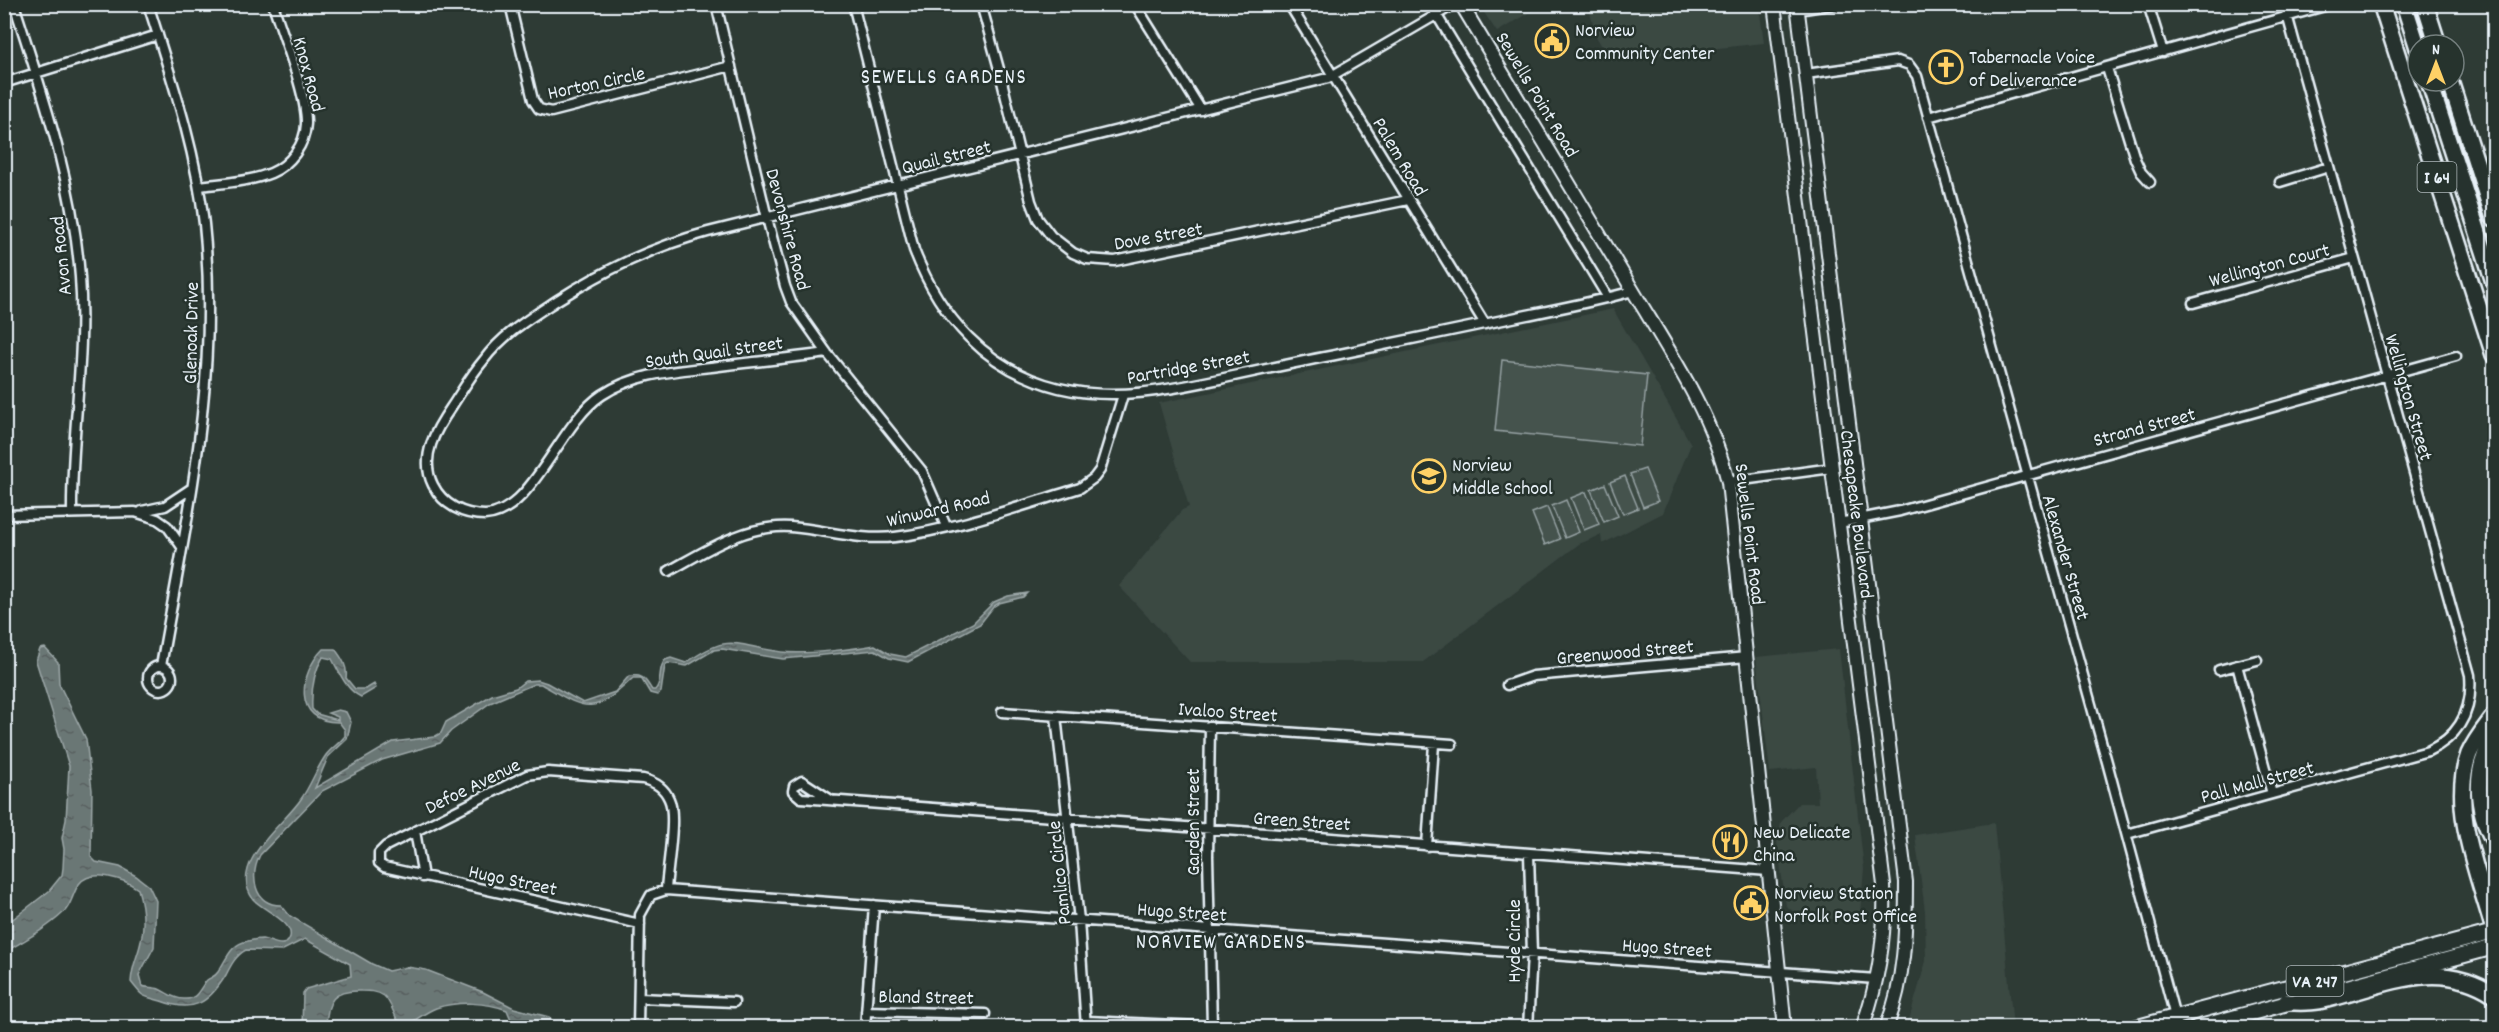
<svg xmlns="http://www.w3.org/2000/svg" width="2499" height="1032" font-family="Dekko,sans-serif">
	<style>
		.built { fill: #3b4843 }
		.green { fill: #45524e; stroke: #96a2a3; stroke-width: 1.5 }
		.water { fill: url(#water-ripples); stroke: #9da8a9; stroke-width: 1.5 }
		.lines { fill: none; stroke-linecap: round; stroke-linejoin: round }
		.minor-casing { stroke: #e8f1f8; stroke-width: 13 }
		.secondary-casing { stroke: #e8f1f8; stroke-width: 16 }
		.primary-casing { stroke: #e8f1f8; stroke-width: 18 }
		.motorway-casing { stroke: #e8f1f8; stroke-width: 20 }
		.minor { stroke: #26332d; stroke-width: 8 }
		.secondary { stroke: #26332d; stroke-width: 12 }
		.primary { stroke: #26332d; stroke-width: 14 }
		.motorway { stroke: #26332d; stroke-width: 15 }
		.labels { text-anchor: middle; stroke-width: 5; stroke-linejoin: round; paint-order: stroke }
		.shield { fill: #26332d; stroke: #aeb8bb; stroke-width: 1.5 }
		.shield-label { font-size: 18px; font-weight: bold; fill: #e8f1f8 }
		.poi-label { font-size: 20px; fill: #e8f1f8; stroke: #26332d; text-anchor: start }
		.street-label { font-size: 20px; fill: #e8f1f8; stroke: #26332d }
		.neighbourhood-label { font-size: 21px; letter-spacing: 1.5px; fill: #e8f1f8; stroke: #26332d }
	</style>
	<defs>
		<pattern id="water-ripples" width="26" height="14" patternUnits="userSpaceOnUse" patternTransform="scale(1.5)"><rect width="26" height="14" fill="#6b7775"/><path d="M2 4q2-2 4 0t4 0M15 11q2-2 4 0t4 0" fill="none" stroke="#586060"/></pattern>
	</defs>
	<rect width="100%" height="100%" fill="#2e3b35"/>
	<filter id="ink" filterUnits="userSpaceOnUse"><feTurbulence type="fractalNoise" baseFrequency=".0167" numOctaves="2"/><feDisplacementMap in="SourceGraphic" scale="12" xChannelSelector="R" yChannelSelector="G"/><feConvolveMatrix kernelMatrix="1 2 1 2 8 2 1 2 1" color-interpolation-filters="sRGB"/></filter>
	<g filter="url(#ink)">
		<!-- built -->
		<path class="built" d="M 1479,5 L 1543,5 L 1497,32 Z
			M 1588,5 L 1759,5 L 1764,43 L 1610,60 L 1597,38 Z
			M 1613,309 L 1691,444 L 1663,513 L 1602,544 L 1601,535 L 1579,544 L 1423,662 L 1190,662 L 1119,586 L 1182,510 L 1189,507 L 1159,403 Z
			M 1839,649 L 1864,869 L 1860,913 L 1856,919 L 1838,920 L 1798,915 L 1786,906 L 1777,842 L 1781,822 L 1799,803 L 1818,803 L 1816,767 L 1770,772 L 1756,657 Z
			M 1994,823 L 2013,1027 L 1907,1027 L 1926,961 L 1925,911 L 1915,835 Z"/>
		<!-- green -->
		<path class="green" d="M 1502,360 L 1647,375 L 1640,446 L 1495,431 Z
			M 1645,469 L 1658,501 L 1643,507 L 1630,474 Z
			M 1625,476 L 1638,508 L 1623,514 L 1610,482 Z
			M 1605,484 L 1618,516 L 1604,522 L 1591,490 Z
			M 1586,492 L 1599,524 L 1584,530 L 1571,498 Z
			M 1566,500 L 1579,532 L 1565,538 L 1552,506 Z
			M 1547,507 L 1560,539 L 1545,545 L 1532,513 Z"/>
		<!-- water -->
		<path class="water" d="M 1027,593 L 1023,597 L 999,603 L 994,606 L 980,624 L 908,662 L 889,658 L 875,650 L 783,659 L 722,649 L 714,650 L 687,666 L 668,663 L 665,665 L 661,692 L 657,695 L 650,693 L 641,678 L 633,678 C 592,717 586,710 541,684 L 534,684 L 490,703 L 451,731 L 440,743 L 382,760 L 322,791 L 260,855 C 250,875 253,905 281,905 L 290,916 L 372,964 L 388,971 L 407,967 L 426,970 L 483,992 L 514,1008 L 549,1017 L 555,1023 L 570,1027 L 522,1027 L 512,1022 L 507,1010 C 486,1002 458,1001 436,1008 C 425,1012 414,1022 403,1027 C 394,1020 393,1004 384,996 C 377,991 369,991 361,991 C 333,990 327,1000 326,1027 L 302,1027 L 303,993 L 306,989 L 351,976 L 350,964 L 305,939 L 281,951 L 246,950 C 236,955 231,965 226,975 C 208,1004 193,1013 161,1001 C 142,995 145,1000 131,982 C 132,964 138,957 141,941 C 145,924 143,906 138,889 C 125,879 91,868 79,884 C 72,894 72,905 63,913 C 46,929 25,940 5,952 L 5,925 L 49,891 L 62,875 L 63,868 L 64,849 L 62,838 L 66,820 L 69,766 L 36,661 L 40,649 L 45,648 L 58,662 L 59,684 L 86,739 L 92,790 L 91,857 L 96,862 L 120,867 L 136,876 L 149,886 L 156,901 L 154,947 L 139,975 L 142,986 C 147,988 154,987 159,989 C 168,993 173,999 184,999 C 198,1000 199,988 207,980 C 211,977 215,977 218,972 C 227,959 230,944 248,941 C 252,940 258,939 262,939 C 270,940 286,951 290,937 C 294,922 261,909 253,899 C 227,863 285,824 301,799 C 311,785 316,769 326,755 C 331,748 340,743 345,736 L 345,730 L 339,722 C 292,723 299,673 323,649 L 335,649 C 342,658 348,667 346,678 L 355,689 L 366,689 L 374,684 L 376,688 L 361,697 C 346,690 339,672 332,659 L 323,657 C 313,673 311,691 312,709 L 317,714 L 338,720 L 338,717 L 328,713 L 338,710 L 346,712 L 351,722 L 347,739 L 328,757 L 315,788 L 393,742 L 434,737 L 441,733 L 446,722 L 492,695 L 516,688 L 525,681 L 538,680 L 547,683 L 583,703 L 615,692 L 629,676 C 643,674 645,679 652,690 L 655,690 C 663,682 657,669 665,660 L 671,658 L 686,663 C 730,631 735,646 782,652 C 804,655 854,649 875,645 L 890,654 L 906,657 L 973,623 L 994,602 L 1008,596 Z"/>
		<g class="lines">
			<!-- minor casing -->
			<g class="minor-casing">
				<path id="minor" d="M 14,4 C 43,95 73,182 80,277 C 86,356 71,435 72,513
					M 148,4 C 171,77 196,149 204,224 C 220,375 187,518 161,666
					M 510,4 L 533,100 L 539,109 L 551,112 L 731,66
					M 716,4 L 767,218 L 785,286 L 791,302 L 827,353 L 922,471 L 946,526
					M 853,4 L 914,250 C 940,317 986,370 1059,388 C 1117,402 1172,389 1229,377 C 1266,369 1303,361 1340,354 C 1402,341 1465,328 1527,315 C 1562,308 1598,301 1633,291
					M 981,4 L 999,69 L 1031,201 L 1038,219 L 1051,236 L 1073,253 L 1087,259 L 1115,261 L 1408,200
					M 1135,4 L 1201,110
					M 1289,4 L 1485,324
					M 1430,4 L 1608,298
					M 2148,4 L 2163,52
					M 1798,10 L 1835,4
					M 2107,68 L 2135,159 L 2141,172 L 2150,182
					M 1806,74 L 1898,61 L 1909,65 L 1917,76 L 2107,762 L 2178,1028
					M 4,83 L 158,35
					M 1928,117 L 2332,4
					M 2280,182 L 2329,167
					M 199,186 C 222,183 249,182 271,173 C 290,165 305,145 306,124 C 307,95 282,34 273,4
					M 2193,303 L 2354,258
					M 827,353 C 791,358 755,362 719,366 C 679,371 637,372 602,395 C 559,423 533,513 485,515 C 463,515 443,505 433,485 C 419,457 436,429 452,406 C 462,391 471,375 483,361 C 502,335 530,318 556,301 C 605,270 652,247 708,232 L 1328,78 L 1455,4
					M 1728,482 L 1832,468
					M 142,511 L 165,506 L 192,488
					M 4,515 L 135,512 L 157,519 L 167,526 L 182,547
					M 1839,523 L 1900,511 L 2456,356
					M 669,571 C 707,550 746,524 791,527 C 826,530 860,541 895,537 C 954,530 1023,505 1080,488 L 1094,478 L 1100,470 L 1123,395
					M 2237,665 L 2272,794
					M148 678a12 12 0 1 1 24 0a12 12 0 1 1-24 0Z
					M 2219,670 L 2257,660
					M 1507,685 L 1533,676 L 1747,657
					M 1002,712 L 1452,744
					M 1056,716 L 1079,920 L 1086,1028
					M 1210,726 L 1208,856 L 1212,1026
					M 831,800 L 802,781 L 794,786 L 793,791 L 801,798 L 1769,871
					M 415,831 L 423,877
					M 2127,834 L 2428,751 C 2460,736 2473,710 2470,675 L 2284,4
					M 1427,846 L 1434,744
					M 640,924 L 384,867 L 379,863 L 379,853 L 386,846 L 527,775 L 548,772 L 643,779 C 655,782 664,787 669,799 C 677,815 667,869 666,890
					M 639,998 L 734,1002
					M 866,1011 L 985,1014
					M 1087,1021 L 1244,1028
					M 638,1028 L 640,915 L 651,895 L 666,890 L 1876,979
					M 865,1028 L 874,905
					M 1528,1028 L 1532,954 L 1529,854"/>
			</g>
			<!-- secondary casing -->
			<g class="secondary-casing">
				<path id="secondary" d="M 1461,4 C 1517,96 1571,187 1626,279 C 1664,344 1710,408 1728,482 L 1785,1028
					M 1774,4 L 1884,885 C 1886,934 1879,982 1862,1028
					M 1797,4 L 1906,882 C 1906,931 1905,981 1886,1028"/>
			</g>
			<!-- primary casing -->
			<g class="primary-casing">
				<path id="primary" d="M 2134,1028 L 2494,932
					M 2196,1028 L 2494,947"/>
			</g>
			<!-- motorway casing -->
			<g class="motorway-casing">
				<path id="motorway" d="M 2381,4 L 2494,355
					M 2404,4 L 2418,48
					M 2425,4 L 2438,45
					M 2429,81 L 2494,282
					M 2450,81 L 2494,218
					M 2494,716 C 2485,728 2475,740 2469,754 C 2449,807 2480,878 2494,930
					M 2494,739 C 2473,769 2476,810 2494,841
					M 2286,1002 C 2297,1002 2309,1003 2319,1001 C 2381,988 2434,955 2494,994"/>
			</g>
			<!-- minor -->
			<use href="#minor" class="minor"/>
			<!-- secondary -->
			<use href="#secondary" class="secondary"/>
			<!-- primary -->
			<use href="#primary" class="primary"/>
			<!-- motorway -->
			<use href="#motorway" class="motorway"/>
		</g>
	</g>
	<!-- icons -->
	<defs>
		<g id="civic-ring" transform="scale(1.725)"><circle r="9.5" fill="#26332d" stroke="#ffd166" stroke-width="1.5"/><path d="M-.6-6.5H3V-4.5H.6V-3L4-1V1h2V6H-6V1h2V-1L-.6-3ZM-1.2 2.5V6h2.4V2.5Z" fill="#ffd166"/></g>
		<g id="church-ring" transform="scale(1.725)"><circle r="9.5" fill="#26332d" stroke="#ffd166" stroke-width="1.5"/><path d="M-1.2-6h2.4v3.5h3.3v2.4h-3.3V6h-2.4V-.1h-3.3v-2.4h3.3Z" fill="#ffd166"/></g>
		<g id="school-ring" transform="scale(1.725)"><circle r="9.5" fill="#26332d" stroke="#ffd166" stroke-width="1.5"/><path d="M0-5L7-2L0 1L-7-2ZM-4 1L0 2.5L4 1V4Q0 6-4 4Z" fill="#ffd166"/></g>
		<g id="restaurant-ring" transform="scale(1.725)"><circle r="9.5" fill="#26332d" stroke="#ffd166" stroke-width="1.5"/><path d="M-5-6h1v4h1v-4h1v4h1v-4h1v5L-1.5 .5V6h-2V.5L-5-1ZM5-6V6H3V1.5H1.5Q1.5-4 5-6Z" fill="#ffd166"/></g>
	</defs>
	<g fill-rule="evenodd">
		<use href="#civic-ring" x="1552" y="41"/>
		<use href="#church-ring" x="1946" y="67"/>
		<use href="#school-ring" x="1429" y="476"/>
		<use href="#restaurant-ring" x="1730" y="842"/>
		<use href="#civic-ring" x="1751" y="903"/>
	</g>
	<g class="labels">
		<!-- shield labels -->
		<g class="shield">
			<rect x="2417.5" y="162" width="39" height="30" rx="4.5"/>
			<rect x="2286.5" y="966" width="57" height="30" rx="4.5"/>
		</g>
		<g class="shield-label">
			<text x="2437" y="183">I 64</text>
			<text x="2315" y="987">VA 247</text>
		</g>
		<!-- poi labels -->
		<g class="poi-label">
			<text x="1575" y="36">Norview<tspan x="1575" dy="23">Community Center</tspan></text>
			<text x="1969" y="63">Tabernacle Voice<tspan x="1969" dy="23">of Deliverance</tspan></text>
			<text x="1452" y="471">Norview<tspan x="1452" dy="23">Middle School</tspan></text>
			<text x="1753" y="838">New Delicate<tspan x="1753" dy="23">China</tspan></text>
			<text x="1774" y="899">Norview Station<tspan x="1774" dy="23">Norfolk Post Office</tspan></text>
		</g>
		<!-- street labels -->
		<g class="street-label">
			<text transform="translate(310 74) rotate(75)" y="7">Knox Road</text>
			<text transform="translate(596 82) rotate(-12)" y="7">Horton Circle</text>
			<text transform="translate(1538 94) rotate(59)" y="7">Sewells Point Road</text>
			<text transform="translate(946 156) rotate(-14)" y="7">Quail Street</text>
			<text transform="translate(1401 156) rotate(59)" y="7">Palem Road</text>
			<text transform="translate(789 229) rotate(75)" y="7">Devonshire Road</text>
			<text transform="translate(1158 235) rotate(-10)" y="7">Dove Street</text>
			<text transform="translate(60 256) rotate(-96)" y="7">Avon Road</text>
			<text transform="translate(2269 264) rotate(-15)" y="7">Wellington Court</text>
			<text transform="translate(190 333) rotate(-89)" y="7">Glenoak Drive</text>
			<text transform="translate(714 351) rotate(-8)" y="7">South Quail Street</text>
			<text transform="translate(1188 366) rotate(-10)" y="7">Partridge Street</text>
			<text transform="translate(2410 397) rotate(74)" y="7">Wellington Street</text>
			<text transform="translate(2144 426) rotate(-15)" y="7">Strand Street</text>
			<text transform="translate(938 508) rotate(-13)" y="7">Winward Road</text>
			<text transform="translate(1858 514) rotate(83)" y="7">Chesapeake Boulevard</text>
			<text transform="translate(1751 534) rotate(83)" y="7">Sewells Point Road</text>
			<text transform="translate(2067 557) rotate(74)" y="7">Alexander Street</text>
			<text transform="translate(1625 651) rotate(-5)" y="7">Greenwood Street</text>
			<text transform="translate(1228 711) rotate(4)" y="7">Ivaloo Street</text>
			<text transform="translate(2257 781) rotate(-15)" y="7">Pall Mall Street</text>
			<text transform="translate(472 785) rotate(-26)" y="7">Defoe Avenue</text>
			<text transform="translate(1302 820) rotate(4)" y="7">Green Street</text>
			<text transform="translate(1192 822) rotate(-90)" y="7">Garden Street</text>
			<text transform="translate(1058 873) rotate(-96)" y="7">Pamlico Circle</text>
			<text transform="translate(513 879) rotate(12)" y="7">Hugo Street</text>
			<text transform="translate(1182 911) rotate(4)" y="7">Hugo Street</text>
			<text transform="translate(1513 941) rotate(-90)" y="7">Hyde Circle</text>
			<text transform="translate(1667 947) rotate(4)" y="7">Hugo Street</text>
			<text transform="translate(926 996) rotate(1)" y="7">Bland Street</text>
		</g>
		<!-- neighbourhood labels -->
		<g class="neighbourhood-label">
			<text x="944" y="83">SEWELLS GARDENS</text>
			<text x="1221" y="948">NORVIEW GARDENS</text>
		</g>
	</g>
	<!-- margin -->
	<rect width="2499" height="1032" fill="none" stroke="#26332d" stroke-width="24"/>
	<rect x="12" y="12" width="2475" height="1008" fill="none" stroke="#e8f1f8" stroke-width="2" filter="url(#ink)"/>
	<!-- north arrow -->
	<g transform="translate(2436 63)"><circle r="28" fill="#26332d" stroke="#747f7e" stroke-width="1.5"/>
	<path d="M0-4.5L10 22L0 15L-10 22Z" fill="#ffd166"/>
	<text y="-9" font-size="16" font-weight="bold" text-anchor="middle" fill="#e8f1f8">N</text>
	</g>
</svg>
